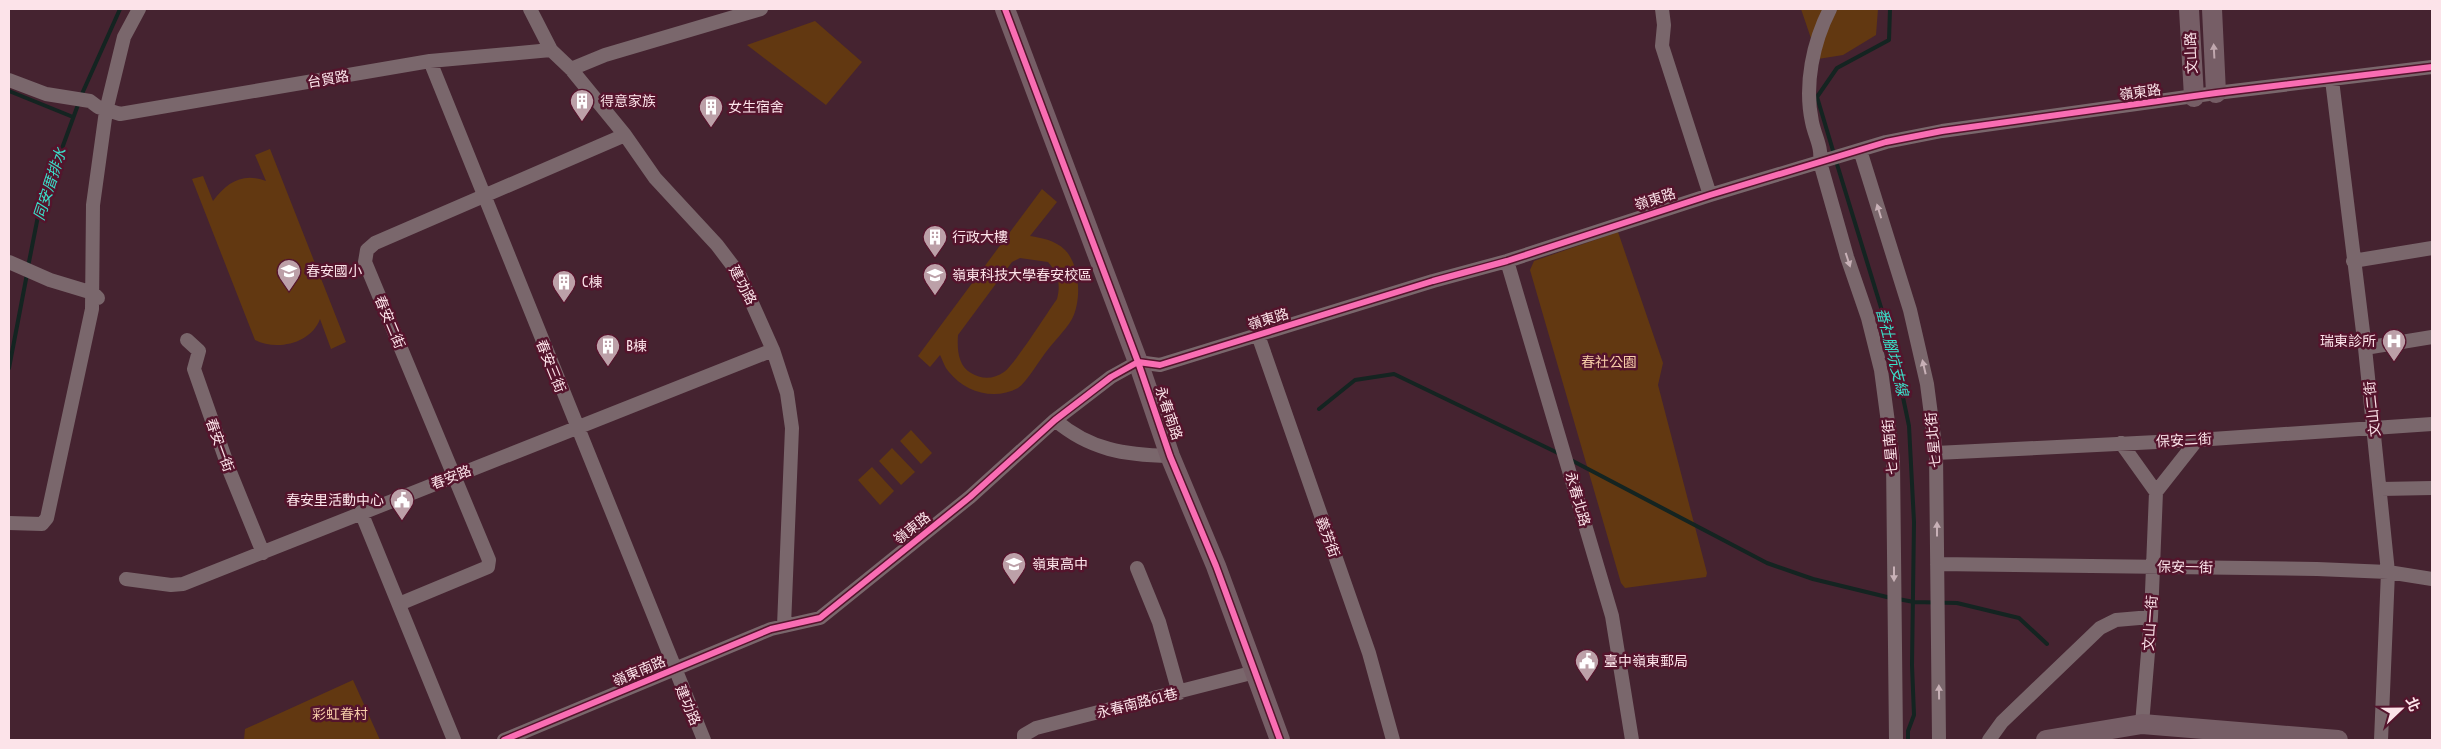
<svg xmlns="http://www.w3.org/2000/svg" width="2441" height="749" font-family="'Asap Condensed','Noto Sans TC',sans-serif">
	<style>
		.green { fill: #623811; fill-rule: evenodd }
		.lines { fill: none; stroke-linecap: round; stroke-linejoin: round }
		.stream { stroke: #142421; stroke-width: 4 }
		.street { stroke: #7a676c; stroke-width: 14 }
		.secondary { stroke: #765e66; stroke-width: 20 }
		.cycleway-casing { stroke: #54142c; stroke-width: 9 }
		.cycleway { stroke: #f96db3; stroke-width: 6 }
		.oneway { fill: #c0a7ae }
		.oneway2 { fill: #c8b1b7 }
		.labels { text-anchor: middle; stroke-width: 5; stroke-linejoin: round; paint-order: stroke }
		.street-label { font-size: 14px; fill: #fce3e9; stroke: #54142c }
		.poi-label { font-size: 14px; fill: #fce3e9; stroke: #54142c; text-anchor: start }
		.park-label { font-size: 14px; fill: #f7cda9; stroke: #54142c }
		.water-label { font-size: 15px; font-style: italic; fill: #3adfc9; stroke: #54142c }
	</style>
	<rect width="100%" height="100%" fill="#452330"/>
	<!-- green -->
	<path class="green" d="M 1801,9 L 1878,9 L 1876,35 L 1843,55 L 1818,59 Z
		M 815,21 L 862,62 L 826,105 L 747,45 Z
		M 270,149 L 346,342 L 331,349 L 320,319 C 311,344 276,351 255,340 L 192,179 L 203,176 L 213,201 C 227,182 243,172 266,181 L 255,155 Z
		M 1042,189 L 1057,202 L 1030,236 C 1042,238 1055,240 1065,250 C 1080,265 1082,300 1072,319 C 1065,331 1054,341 1046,352 C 1039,361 1026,383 1018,388 C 994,401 965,392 949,372 C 945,368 943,361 940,355 L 930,367 L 918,356 ZM 1020,258 L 1048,262 C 1058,273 1061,284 1057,299 C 1047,313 1015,364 1004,372 C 994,379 982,380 971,373 C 958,366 957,349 958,335 L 1012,262 Z
		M 1618,232 L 1663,363 L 1658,385 L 1707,573 L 1706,577 L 1625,588 L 1621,583 L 1530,270 L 1534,261 Z
		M 911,430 L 932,453 L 921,464 L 900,441 Z
		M 892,448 L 915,472 L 901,485 L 879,461 Z
		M 872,467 L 894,491 L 880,505 L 858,480 Z
		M 353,680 L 380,740 L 244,740 L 245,729 Z"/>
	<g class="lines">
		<!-- stream -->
		<path class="stream" d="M 9,91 L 73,117
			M 81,96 L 120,9
			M 1834,154 L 1817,97 L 1837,68 L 1889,40 L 1890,9
			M 1836,161 L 1891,340 L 1909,426 L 1914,522 L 1912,665 L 1914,715 L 1908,731 L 1908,740
			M 28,267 L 39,211 L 79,102
			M 9,368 L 27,274
			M 1319,409 L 1355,380 L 1394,374 L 1560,454
			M 1569,459 L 1767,563 L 1813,579 L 1891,598
			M 1898,599 L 1914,602 L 1957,603 L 2019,618 L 2047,644"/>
		<!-- street -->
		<path class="street" d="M 530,9 L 551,50 L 571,69 L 625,135 L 655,178 L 717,245 L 739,274 L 773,350 L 787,393 L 792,428 L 784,626
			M 1662,9 L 1664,25 L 1662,46 L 1710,195
			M 1830,9 C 1813,42 1804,85 1812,122 C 1815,137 1822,146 1820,162 L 1847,257 L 1868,318 L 1881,370 L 1893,460 L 1896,740
			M 430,61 L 704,740
			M 571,69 L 605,55 L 761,9
			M 9,80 L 46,94 L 90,101 L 98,107 L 120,114 L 430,61 L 551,50
			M 2332,80 L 2365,348 L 2388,572 L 2381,740
			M 1860,150 L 1910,310 L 1927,384 L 1936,453 L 1939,740
			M 1507,261 L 1612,616 L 1632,740
			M 2353,261 L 2432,248
			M 9,262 L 50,280 L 93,293 L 98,298
			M 1258,335 L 1369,653 L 1393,740
			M 187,340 L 199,351 L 194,369 L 230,472 L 263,553
			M 2365,348 L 2432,337
			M 1055,420 C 1090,450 1125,455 1170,456
			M 2121,443 L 2156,492
			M 1936,453 L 2197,440 L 2432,424
			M 2381,489 L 2432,488
			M 2156,492 L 2197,440
			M 361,512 L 454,740
			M 9,523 L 42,524 L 47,518 L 92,309 L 93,205 L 106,111 L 124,37 L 139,9
			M 1937,564 L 2317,569 L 2388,572 L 2432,579
			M 1137,568 L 1159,622 L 1179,693
			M 126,579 L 171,585 L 183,584 L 773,350
			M 399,604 L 488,567 L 489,560 L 365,262 L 367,250 L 375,243 L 625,135
			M 2142,724 L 2151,617 L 2156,492
			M 504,740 L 771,629 L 820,618 L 970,497 L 1055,420 L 1111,377 L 1138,362 L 1160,365 L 1433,281 L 1507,261 L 1710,195 L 1886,142 L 1942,131 L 2216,93 L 2432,67
			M 1024,740 L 1024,735 L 1036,728 L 1255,672
			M 1989,740 L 2002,722 L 2100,628 L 2116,620 L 2151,617"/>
		<!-- secondary -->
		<path class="secondary" d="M 1005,9 L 1138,362 L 1170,456 L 1216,566 L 1280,740
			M 2189,9 L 2194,97
			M 2212,9 L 2216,93
			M 2046,740 L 2142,724 L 2338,740"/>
		<!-- cycleway casing -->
		<g class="cycleway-casing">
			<path id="cycleway" d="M 1005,9 L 1138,362 L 1170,456 L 1216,566 L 1280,740
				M 504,740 L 771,629 L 820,618 L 970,497 L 1055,420 L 1111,377 L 1138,362 L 1160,365 L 1433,281 L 1507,261 L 1710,195 L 1886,142 L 1942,131 L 2216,93 L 2432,67"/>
		</g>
		<!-- cycleway -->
		<use href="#cycleway" class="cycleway"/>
	</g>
	<!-- one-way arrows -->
	<defs><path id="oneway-solid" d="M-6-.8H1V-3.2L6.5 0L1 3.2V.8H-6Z" transform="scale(1.25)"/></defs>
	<use class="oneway" href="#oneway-solid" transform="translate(2214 51) rotate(-93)"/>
	<g class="oneway2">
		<use href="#oneway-solid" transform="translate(1879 211) rotate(-107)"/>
		<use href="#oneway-solid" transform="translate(1848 260) rotate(72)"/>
		<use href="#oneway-solid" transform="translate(1924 367) rotate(-103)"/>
		<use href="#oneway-solid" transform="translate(1937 529) rotate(-90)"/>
		<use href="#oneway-solid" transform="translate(1894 574) rotate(90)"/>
		<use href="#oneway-solid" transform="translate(1939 692) rotate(-91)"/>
	</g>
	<!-- icons -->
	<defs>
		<g id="building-pin" transform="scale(1.25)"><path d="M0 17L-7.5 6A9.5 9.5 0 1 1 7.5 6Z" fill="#bca0a8" stroke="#54142c"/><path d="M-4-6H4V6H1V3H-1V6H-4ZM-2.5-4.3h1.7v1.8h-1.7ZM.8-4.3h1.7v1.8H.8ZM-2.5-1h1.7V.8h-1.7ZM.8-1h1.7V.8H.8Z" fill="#fff"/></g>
		<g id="school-pin" transform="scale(1.25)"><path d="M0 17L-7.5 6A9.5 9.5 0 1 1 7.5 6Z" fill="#bca0a8" stroke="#54142c"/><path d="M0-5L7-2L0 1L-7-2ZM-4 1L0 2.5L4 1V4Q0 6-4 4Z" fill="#fff"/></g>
		<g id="university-pin" transform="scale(1.25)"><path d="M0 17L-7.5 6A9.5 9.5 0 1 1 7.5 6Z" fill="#bca0a8" stroke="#54142c"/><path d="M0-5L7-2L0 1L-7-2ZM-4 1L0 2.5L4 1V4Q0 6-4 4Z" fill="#fff"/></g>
		<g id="hospital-pin" transform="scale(1.25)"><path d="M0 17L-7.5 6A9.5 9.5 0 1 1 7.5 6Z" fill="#bca0a8" stroke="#54142c"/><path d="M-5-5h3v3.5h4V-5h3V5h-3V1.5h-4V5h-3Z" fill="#fff"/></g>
		<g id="civic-pin" transform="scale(1.25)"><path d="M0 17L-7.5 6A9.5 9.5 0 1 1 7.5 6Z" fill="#bca0a8" stroke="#54142c"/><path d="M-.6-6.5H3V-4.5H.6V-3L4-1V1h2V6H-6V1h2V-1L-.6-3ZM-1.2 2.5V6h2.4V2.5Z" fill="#fff"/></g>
	</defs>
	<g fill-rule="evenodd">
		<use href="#building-pin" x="582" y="101"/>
		<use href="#building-pin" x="711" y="107"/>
		<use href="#building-pin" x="935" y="237"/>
		<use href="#school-pin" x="289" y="271"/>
		<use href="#university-pin" x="935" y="275"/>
		<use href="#building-pin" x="564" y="282"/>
		<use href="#hospital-pin" x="2394" y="341"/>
		<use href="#building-pin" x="608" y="346"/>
		<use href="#civic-pin" x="402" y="500"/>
		<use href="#school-pin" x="1014" y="564"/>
		<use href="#civic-pin" x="1587" y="661"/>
	</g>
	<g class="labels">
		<!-- street labels -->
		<g class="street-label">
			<text transform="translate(2191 53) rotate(-93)" y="5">文山路</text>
			<text transform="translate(328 79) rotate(-10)" y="5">台貿路</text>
			<text transform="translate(2140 92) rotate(-8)" y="5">嶺東路</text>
			<text transform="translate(1655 199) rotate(-18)" y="5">嶺東路</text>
			<text transform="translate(743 285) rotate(62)" y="5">建功路</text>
			<text transform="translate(1268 319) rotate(-17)" y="5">嶺東路</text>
			<text transform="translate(390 322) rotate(67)" y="5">春安二街</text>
			<text transform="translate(551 366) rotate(68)" y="5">春安三街</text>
			<text transform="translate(2372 409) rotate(-96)" y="5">文山二街</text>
			<text transform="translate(1169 413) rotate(71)" y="5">永春南路</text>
			<text transform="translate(1933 440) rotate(-95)" y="5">七星北街</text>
			<text transform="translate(2184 440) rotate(-3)" y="5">保安二街</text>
			<text transform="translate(220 445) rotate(70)" y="5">春安一街</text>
			<text transform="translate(1890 447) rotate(-95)" y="5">七星南街</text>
			<text transform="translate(451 477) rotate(-21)" y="5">春安路</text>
			<text transform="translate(1578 499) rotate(74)" y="5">永春北路</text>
			<text transform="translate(912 528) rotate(-39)" y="5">嶺東路</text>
			<text transform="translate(1328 537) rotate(70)" y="5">義芳街</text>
			<text transform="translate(2185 567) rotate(1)" y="5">保安一街</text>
			<text transform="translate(2150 623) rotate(-86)" y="5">文山一街</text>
			<text transform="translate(639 671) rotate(-23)" y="5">嶺東南路</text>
			<text transform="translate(1137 703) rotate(-14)" y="5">永春南路61巷</text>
			<text transform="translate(688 705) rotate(67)" y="5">建功路</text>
		</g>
		<!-- poi labels -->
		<g class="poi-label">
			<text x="600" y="106">得意家族</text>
			<text x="728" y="112">女生宿舍</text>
			<text x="952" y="242">行政大樓</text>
			<text x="306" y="276">春安國小</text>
			<text x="952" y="280">嶺東科技大學春安校區</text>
			<text x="582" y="287">C棟</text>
			<text x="2376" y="346" text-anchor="end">瑞東診所</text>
			<text x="626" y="351">B棟</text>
			<text x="384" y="505" text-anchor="end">春安里活動中心</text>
			<text x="1032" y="569">嶺東高中</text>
			<text x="1604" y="666">臺中嶺東郵局</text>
		</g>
		<!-- park labels -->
		<g class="park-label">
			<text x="1609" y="367">春社公園</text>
			<text x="340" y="719">彩虹眷村</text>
		</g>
		<!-- water labels -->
		<g class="water-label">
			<text transform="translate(50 184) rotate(-72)" y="5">同安厝排水</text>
			<text transform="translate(1892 352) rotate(76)" y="5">番社腳坑支線</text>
		</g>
	</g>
	<!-- border -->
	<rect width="2441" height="749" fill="none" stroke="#fce3e9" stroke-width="20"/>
	<!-- north arrow -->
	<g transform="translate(2401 709) rotate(68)" stroke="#54142c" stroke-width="4" paint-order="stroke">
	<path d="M0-4L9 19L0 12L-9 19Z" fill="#fce3e9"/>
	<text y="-8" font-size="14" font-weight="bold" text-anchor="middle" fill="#fce3e9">北</text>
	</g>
</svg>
